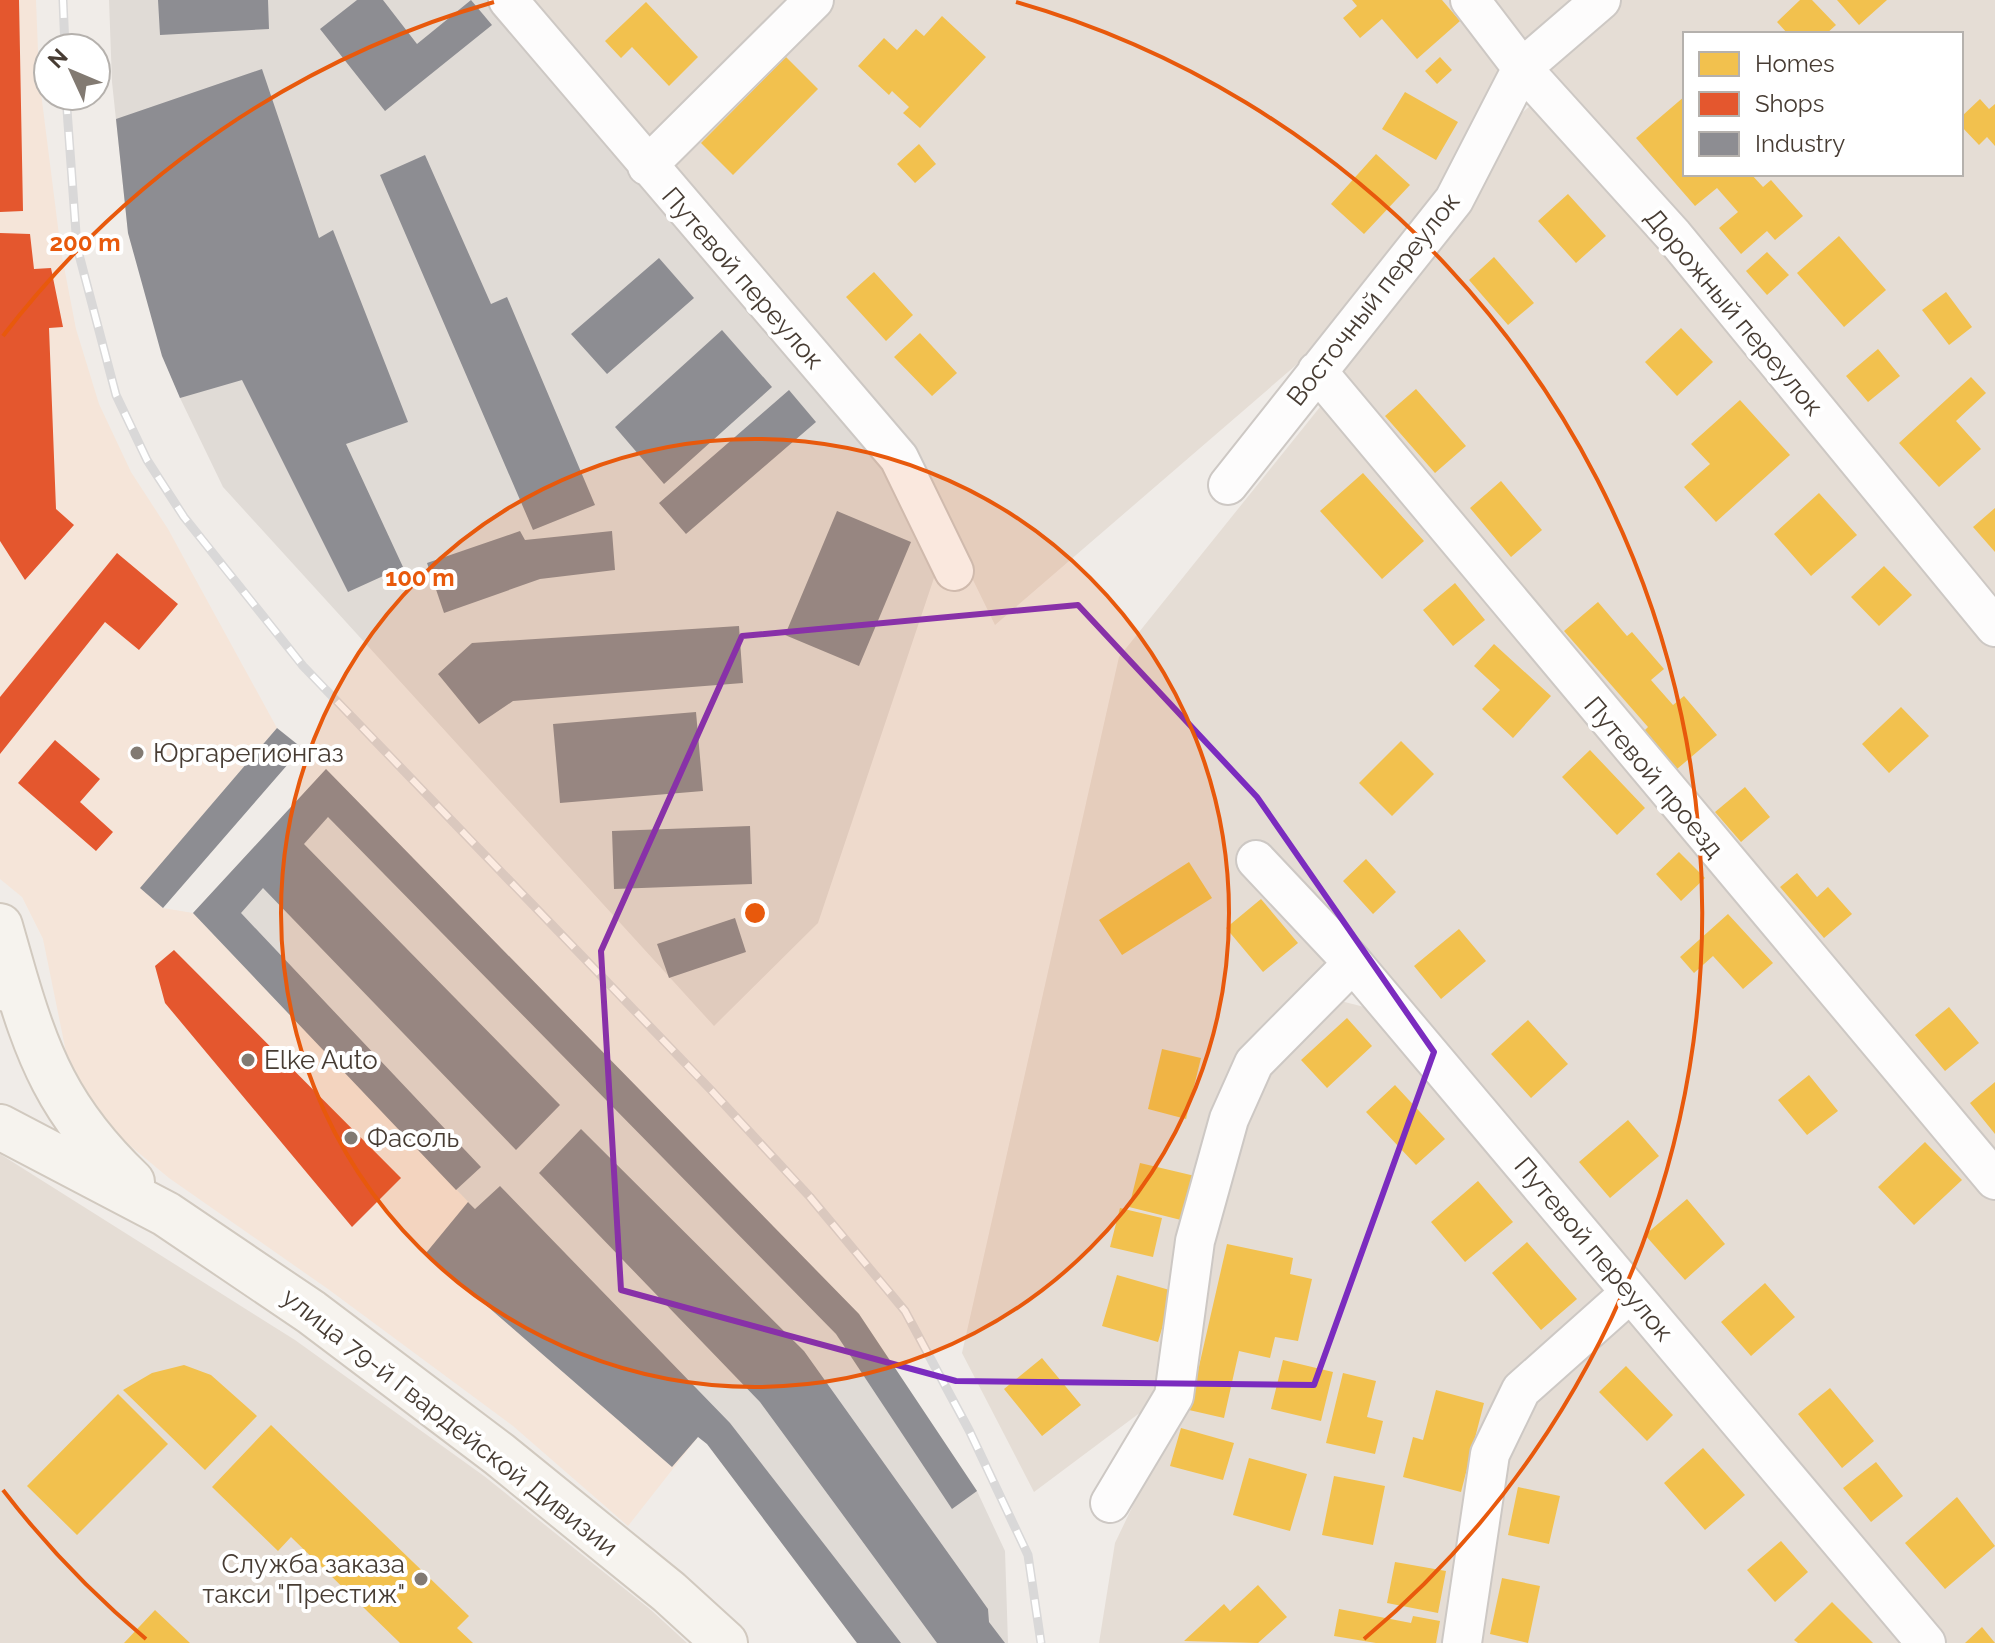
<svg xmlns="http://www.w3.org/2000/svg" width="1995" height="1643" font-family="Raleway,sans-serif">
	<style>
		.residential { fill: #e5ddd5; fill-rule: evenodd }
		.commercial { fill: #f5e5d9 }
		.industrial { fill: #e0dbd6 }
		.homes { fill: #f2c14e }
		.shops { fill: #e4572e }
		.industry { fill: #8d8d92 }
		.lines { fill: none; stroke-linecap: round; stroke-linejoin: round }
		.minor-casing { stroke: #cdc8c4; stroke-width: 42 }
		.secondary-casing { stroke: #d1c9bf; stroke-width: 48 }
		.minor { stroke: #fdfcfc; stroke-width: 38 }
		.secondary { stroke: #f6f3ee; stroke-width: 44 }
		.rail-casing { stroke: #d9d8d8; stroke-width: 9 }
		.rail { stroke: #fff; stroke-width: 6; stroke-dasharray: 18; stroke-linecap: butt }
		.marked { fill: none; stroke: #7b2cbf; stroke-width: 6; stroke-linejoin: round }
		.ring { fill: none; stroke: #e8590c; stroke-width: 4 }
		.poi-dot { fill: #827a72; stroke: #fff; stroke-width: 3 }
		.labels { text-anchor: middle; stroke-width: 8; stroke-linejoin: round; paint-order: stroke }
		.street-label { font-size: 26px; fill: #473c33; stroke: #fff }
		.poi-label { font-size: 26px; fill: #473c33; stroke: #fff; text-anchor: start }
		.centre { fill: #e8590c; stroke: #fff; stroke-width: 4 }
		.ring-label { font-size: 24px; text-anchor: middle; font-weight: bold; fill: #e8590c; stroke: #fff; stroke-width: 8; stroke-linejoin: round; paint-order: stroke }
	</style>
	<rect width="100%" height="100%" fill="#f0ece8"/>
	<!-- residential -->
	<path class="residential" d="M 524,0 L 802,0 L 651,152 Z
		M 828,0 L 1458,0 L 1507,63 L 1440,192 L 1324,341 L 995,625 L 911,453 L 661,168 Z
		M 1485,0 L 1585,0 L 1525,51 Z
		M 1618,0 L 1995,0 L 1995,615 L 1537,70 ZM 1685,34 L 1961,34 L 1961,174 L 1685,174 Z
		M 1534,103 L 1667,240 L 1995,640 L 1995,1165 L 1327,369 L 1508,124 Z
		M 1324,402 L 1995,1194 L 1995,1643 L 1938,1643 L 1341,961 L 1247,1060 L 1165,1394 L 1034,1492 L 962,1353 L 1119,657 Z
		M 1329,998 L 1376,1010 L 1617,1290 L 1511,1383 L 1451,1643 L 1099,1643 L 1115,1543 L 1184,1399 L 1201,1244 L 1261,1067 Z
		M 0,1154 L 295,1340 L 484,1476 L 651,1610 L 687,1643 L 0,1643 Z
		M 1633,1308 L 1913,1643 L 1474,1643 L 1501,1457 L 1531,1397 Z"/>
	<!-- commercial -->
	<path class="commercial" d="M 0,0 L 36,0 L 39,77 L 61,251 L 76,329 L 99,404 L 131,472 L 168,529 L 277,728 L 141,888 L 163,908 L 193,913 L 219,937 L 475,1209 L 698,1437 L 628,1526 L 513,1426 L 328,1289 L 169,1178 L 116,1134 L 90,1101 L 66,1052 L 43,939 L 22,897 L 0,879 Z"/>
	<!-- industrial -->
	<path class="industrial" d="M 109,0 L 491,0 L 887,462 L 936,572 L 818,923 L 714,1026 L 223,487 L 180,398 L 128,233 L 112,82 Z
		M 326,769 L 859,1314 L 977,1491 L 1005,1551 L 1008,1643 L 857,1643 L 707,1444 L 475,1209 L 193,913 Z"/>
	<!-- homes -->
	<path class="homes" d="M 1352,0 L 1442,0 L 1460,21 L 1417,59 L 1382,19 L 1360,38 L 1343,18 L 1357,6 Z
		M 1800,0 L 1812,0 L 1836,25 L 1826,34 L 1788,34 L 1777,22 Z
		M 1837,0 L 1887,0 L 1859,25 Z
		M 646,2 L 698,57 L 669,86 L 632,47 L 621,58 L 605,41 Z
		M 942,16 L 986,57 L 920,128 L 903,113 L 909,107 L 892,91 L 889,95 L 858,66 L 884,38 L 897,50 L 916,29 L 924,36 Z
		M 786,57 L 818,89 L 733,175 L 701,143 Z
		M 1440,57 L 1452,70 L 1437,84 L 1425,71 Z
		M 1405,92 L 1458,122 L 1436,160 L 1382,129 Z
		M 1685,96 L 1685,174 L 1751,174 L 1763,187 L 1771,180 L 1803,216 L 1775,240 L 1767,231 L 1741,254 L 1719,228 L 1738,212 L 1717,188 L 1695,206 L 1636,138 Z
		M 1980,99 L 1989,109 L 1995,104 L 1995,146 L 1987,137 L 1979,145 L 1961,126 L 1961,117 Z
		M 919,144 L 936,164 L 915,183 L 897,164 Z
		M 1376,154 L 1410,185 L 1364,234 L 1331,204 Z
		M 1568,194 L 1606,236 L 1576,263 L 1538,221 Z
		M 1839,236 L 1886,290 L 1844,327 L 1797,273 Z
		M 1767,252 L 1789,275 L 1767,295 L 1746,271 Z
		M 1494,257 L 1534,303 L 1508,325 L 1469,280 Z
		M 874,272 L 913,315 L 886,341 L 846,297 Z
		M 1946,292 L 1972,327 L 1949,345 L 1922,310 Z
		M 1681,328 L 1713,362 L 1677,396 L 1645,362 Z
		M 920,333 L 957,373 L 932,396 L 894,357 Z
		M 1878,349 L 1900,376 L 1868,402 L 1846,376 Z
		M 1971,377 L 1986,393 L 1956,421 L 1981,449 L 1939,487 L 1899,443 Z
		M 1416,389 L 1466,446 L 1435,473 L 1385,416 Z
		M 1740,400 L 1790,455 L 1716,522 L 1684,487 L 1710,464 L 1691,444 Z
		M 1363,473 L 1424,541 L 1382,579 L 1320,511 Z
		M 1501,481 L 1542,530 L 1511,557 L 1470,508 Z
		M 1819,493 L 1857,535 L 1811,576 L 1774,534 Z
		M 1995,508 L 1995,552 L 1973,527 Z
		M 1884,566 L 1912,595 L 1879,626 L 1851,597 Z
		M 1455,583 L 1485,620 L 1453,646 L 1423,610 Z
		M 1598,602 L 1627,636 L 1632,632 L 1664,669 L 1651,680 L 1673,705 L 1684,696 L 1717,735 L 1677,769 L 1644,731 L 1648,727 L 1564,631 Z
		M 1494,644 L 1551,696 L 1513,738 L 1482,709 L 1500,690 L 1474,666 Z
		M 1901,707 L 1929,736 L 1889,773 L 1862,744 Z
		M 1401,741 L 1434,774 L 1392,816 L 1359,783 Z
		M 1590,750 L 1645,808 L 1617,835 L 1562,777 Z
		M 1745,787 L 1770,817 L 1741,842 L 1715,812 Z
		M 1679,852 L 1705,878 L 1681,901 L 1656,874 Z
		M 1366,859 L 1396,892 L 1373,914 L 1343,881 Z
		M 1189,862 L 1212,898 L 1122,955 L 1099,920 Z
		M 1797,873 L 1817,897 L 1828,887 L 1852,914 L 1824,938 L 1780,887 Z
		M 1261,899 L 1298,943 L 1263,972 L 1226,928 Z
		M 1728,914 L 1773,963 L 1743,989 L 1713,956 L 1694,973 L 1680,957 Z
		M 1459,929 L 1486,961 L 1441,999 L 1414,966 Z
		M 1949,1007 L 1979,1043 L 1945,1071 L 1915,1035 Z
		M 1347,1018 L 1372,1046 L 1327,1088 L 1301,1060 Z
		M 1528,1020 L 1568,1064 L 1531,1098 L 1491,1054 Z
		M 1162,1049 L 1201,1058 L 1186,1119 L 1148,1109 Z
		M 1809,1075 L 1838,1111 L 1807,1135 L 1778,1100 Z
		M 1995,1082 L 1995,1134 L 1970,1103 Z
		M 1395,1085 L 1445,1139 L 1416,1165 L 1366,1112 Z
		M 1628,1120 L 1659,1156 L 1610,1198 L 1579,1162 Z
		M 1925,1142 L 1962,1180 L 1914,1225 L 1878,1187 Z
		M 1140,1163 L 1195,1176 L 1185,1221 L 1129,1207 Z
		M 1478,1181 L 1513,1222 L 1465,1262 L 1431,1222 Z
		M 1687,1199 L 1725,1244 L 1685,1280 L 1645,1235 Z
		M 1120,1208 L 1162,1218 L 1153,1257 L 1110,1247 Z
		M 1527,1242 L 1577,1299 L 1541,1330 L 1492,1273 Z
		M 1227,1244 L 1293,1258 L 1290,1274 L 1312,1279 L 1298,1341 L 1275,1337 L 1270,1358 L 1239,1351 L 1224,1418 L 1189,1410 Z
		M 1117,1275 L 1173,1291 L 1158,1342 L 1102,1326 Z
		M 1765,1283 L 1795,1317 L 1751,1356 L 1721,1322 Z
		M 1042,1358 L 1081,1405 L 1042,1436 L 1004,1389 Z
		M 1283,1360 L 1333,1372 L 1321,1421 L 1271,1409 Z
		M 184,1365 L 211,1375 L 257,1416 L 205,1470 L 123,1390 L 152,1373 Z
		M 1626,1366 L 1673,1415 L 1647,1441 L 1599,1392 Z
		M 1343,1373 L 1376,1381 L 1367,1417 L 1383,1421 L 1375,1454 L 1326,1443 Z
		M 1830,1388 L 1874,1441 L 1842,1468 L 1798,1414 Z
		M 1436,1390 L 1484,1403 L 1461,1492 L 1403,1477 L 1413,1437 L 1423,1440 Z
		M 118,1394 L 168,1444 L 77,1535 L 27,1486 Z
		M 271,1425 L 469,1616 L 457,1628 L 473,1643 L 400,1643 L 291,1537 L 278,1551 L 212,1487 Z
		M 1181,1428 L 1234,1443 L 1223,1480 L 1170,1466 Z
		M 1703,1448 L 1745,1495 L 1705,1530 L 1664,1483 Z
		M 1249,1458 L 1307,1474 L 1290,1531 L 1233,1515 Z
		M 1876,1462 L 1903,1496 L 1871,1522 L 1843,1488 Z
		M 1334,1476 L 1385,1486 L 1373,1545 L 1322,1535 Z
		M 1518,1487 L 1560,1496 L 1549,1544 L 1508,1535 Z
		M 1957,1497 L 1995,1546 L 1945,1589 L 1905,1543 Z
		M 1781,1541 L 1808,1572 L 1775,1602 L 1747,1570 Z
		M 1395,1562 L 1446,1571 L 1438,1613 L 1387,1603 Z
		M 1502,1578 L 1540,1586 L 1528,1643 L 1490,1634 Z
		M 1258,1585 L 1287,1617 L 1258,1643 L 1184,1641 L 1224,1604 L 1230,1611 Z
		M 1832,1602 L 1873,1643 L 1798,1643 L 1794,1640 Z
		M 1339,1609 L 1411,1623 L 1413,1616 L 1440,1621 L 1436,1643 L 1376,1643 L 1334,1636 Z
		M 155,1610 L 190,1643 L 124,1643 Z
		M 1982,1627 L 1995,1643 L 1965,1643 Z"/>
	<!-- shops -->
	<path class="shops" d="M 0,0 L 19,0 L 23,211 L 0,212 Z
		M 0,233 L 30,234 L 34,269 L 51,268 L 63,327 L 49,328 L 56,509 L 74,525 L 25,580 L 0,541 Z
		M 117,553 L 178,604 L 139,650 L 105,622 L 0,754 L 0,697 Z
		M 55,740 L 100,779 L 80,802 L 113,832 L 96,851 L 18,783 Z
		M 174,950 L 401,1178 L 352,1227 L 165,1003 L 155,966 Z"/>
	<!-- industry -->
	<path class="industry" d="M 158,0 L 268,0 L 269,29 L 160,35 Z
		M 357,0 L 383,0 L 417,44 L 471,0 L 492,25 L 385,111 L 320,29 Z
		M 262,69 L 319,238 L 333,230 L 408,422 L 346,444 L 403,567 L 348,592 L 242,380 L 180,398 L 162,356 L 128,233 L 116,119 Z
		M 425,155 L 491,304 L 507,297 L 595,505 L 533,530 L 380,175 Z
		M 659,258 L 694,298 L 607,374 L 571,334 Z
		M 722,330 L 772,387 L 664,484 L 615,427 Z
		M 789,390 L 816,422 L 686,534 L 659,503 Z
		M 837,511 L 911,542 L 859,666 L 785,635 Z
		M 520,531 L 525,540 L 612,531 L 615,570 L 540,579 L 444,613 L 427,563 Z
		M 739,626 L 743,683 L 513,701 L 479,724 L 438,674 L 472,643 Z
		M 696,712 L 703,791 L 560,803 L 553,724 Z
		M 277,728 L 302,748 L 163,908 L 140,888 Z
		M 326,769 L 859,1314 L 977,1491 L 952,1509 L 836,1334 L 328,817 L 304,844 L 560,1105 L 516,1150 L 263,888 L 241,913 L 481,1167 L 456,1190 L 193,913 Z
		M 750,826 L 752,884 L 614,889 L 612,831 Z
		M 735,918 L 746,952 L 669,978 L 657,944 Z
		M 581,1129 L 804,1351 L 988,1609 L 989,1622 L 1005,1643 L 937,1643 L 760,1402 L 539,1173 Z
		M 500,1186 L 730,1423 L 901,1643 L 857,1643 L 707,1444 L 698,1437 L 672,1467 L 426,1253 L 468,1202 L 475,1209 Z"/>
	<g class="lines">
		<!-- minor casing -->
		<g class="minor-casing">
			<path id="minor" d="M 508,0 L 899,458 L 954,571
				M 1470,0 L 1522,68 L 1673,235 L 1995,627
				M 647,166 L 814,0
				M 1317,371 L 1995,1180
				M 1228,485 L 1454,200 L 1522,68 L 1601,0
				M 1256,860 L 1353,963 L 1926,1643
				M 1110,1503 L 1174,1396 L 1195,1241 L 1229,1119 L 1254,1063 L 1353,963
				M 1462,1643 L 1490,1454 L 1521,1390 L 1630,1293"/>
		</g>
		<!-- secondary casing -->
		<g class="secondary-casing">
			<path id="secondary" d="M 0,926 L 10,961 L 9,990
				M 10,961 C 37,1056 59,1112 132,1182
				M 0,1127 L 166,1214 L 311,1312 L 499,1454 L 669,1592 L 725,1643"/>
		</g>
		<!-- minor -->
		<use href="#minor" class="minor"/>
		<!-- secondary -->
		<use href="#secondary" class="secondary"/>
		<!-- rail casing -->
		<g class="rail-casing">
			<path id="rail" d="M 63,0 L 65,48
				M 66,96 L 77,247 L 116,395 L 147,460 L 184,517 L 303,666 L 710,1089 L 810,1197 L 905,1311 L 969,1430 L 1028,1555 L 1041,1643"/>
		</g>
		<!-- rail -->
		<use href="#rail" class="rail"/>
	</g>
	<!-- marked area -->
	<path class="marked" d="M 1078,605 L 1257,797 L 1434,1052 L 1314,1385 L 956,1381 L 621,1290 L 601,951 L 742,636 Z"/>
	<!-- distance rings -->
	<circle cx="755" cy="913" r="474" fill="#e8590c" fill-opacity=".12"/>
	<g class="ring">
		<circle cx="755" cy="913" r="474"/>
		<path d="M146 1639A948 948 0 0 1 3 1490M3 336A948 948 0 0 1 494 2M1016 2A948 948 0 0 1 1364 1639"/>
	</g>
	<!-- markers -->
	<g class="poi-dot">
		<circle cx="137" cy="753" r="8"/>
		<circle cx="248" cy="1060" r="8"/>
		<circle cx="351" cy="1138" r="8"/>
		<circle cx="421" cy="1579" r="8"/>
	</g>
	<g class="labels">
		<!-- street labels -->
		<g class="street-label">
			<text transform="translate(743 278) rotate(49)" y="9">Путевой переулок</text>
			<text transform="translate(1373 299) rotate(-52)" y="9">Восточный переулок</text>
			<text transform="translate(1734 312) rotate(50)" y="9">Дорожный переулок</text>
			<text transform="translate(1654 777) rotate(50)" y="9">Путевой проезд</text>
			<text transform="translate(1594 1249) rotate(50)" y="9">Путевой переулок</text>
			<text transform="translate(450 1422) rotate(38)" y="9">улица 79-й Гвардейской Дивизии</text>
		</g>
		<!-- poi labels -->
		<g class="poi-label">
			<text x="153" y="762">Юргарегионгаз</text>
			<text x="264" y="1069">Elke Auto</text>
			<text x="367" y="1147">Фасоль</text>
			<text x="405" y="1573" text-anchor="end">Служба заказа<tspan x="405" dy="30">такси "Престиж"</tspan></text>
		</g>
	</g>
	<circle cx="755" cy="913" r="12" class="centre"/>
	<g class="ring-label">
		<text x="85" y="251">200 m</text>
		<text x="420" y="586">100 m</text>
	</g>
	<!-- legend -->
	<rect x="1683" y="32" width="280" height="144" fill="#ffffff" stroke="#b5b1ad" stroke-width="2"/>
	<rect x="1699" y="52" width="40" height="24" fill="#f2c14e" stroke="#b5b1ad" stroke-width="2"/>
	<text x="1755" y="72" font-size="24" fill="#473c33">Homes</text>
	<rect x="1699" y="92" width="40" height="24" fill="#e4572e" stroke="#b5b1ad" stroke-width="2"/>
	<text x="1755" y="112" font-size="24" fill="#473c33">Shops</text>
	<rect x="1699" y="132" width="40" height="24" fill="#8d8d92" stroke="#b5b1ad" stroke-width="2"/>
	<text x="1755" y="152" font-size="24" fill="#473c33">Industry</text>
	<!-- north arrow -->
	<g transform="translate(72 72) rotate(314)"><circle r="38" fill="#ffffff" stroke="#b5b1ad" stroke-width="2"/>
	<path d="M0-6L14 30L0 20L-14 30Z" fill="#827a72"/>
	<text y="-12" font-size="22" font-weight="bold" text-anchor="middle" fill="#473c33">N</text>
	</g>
</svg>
